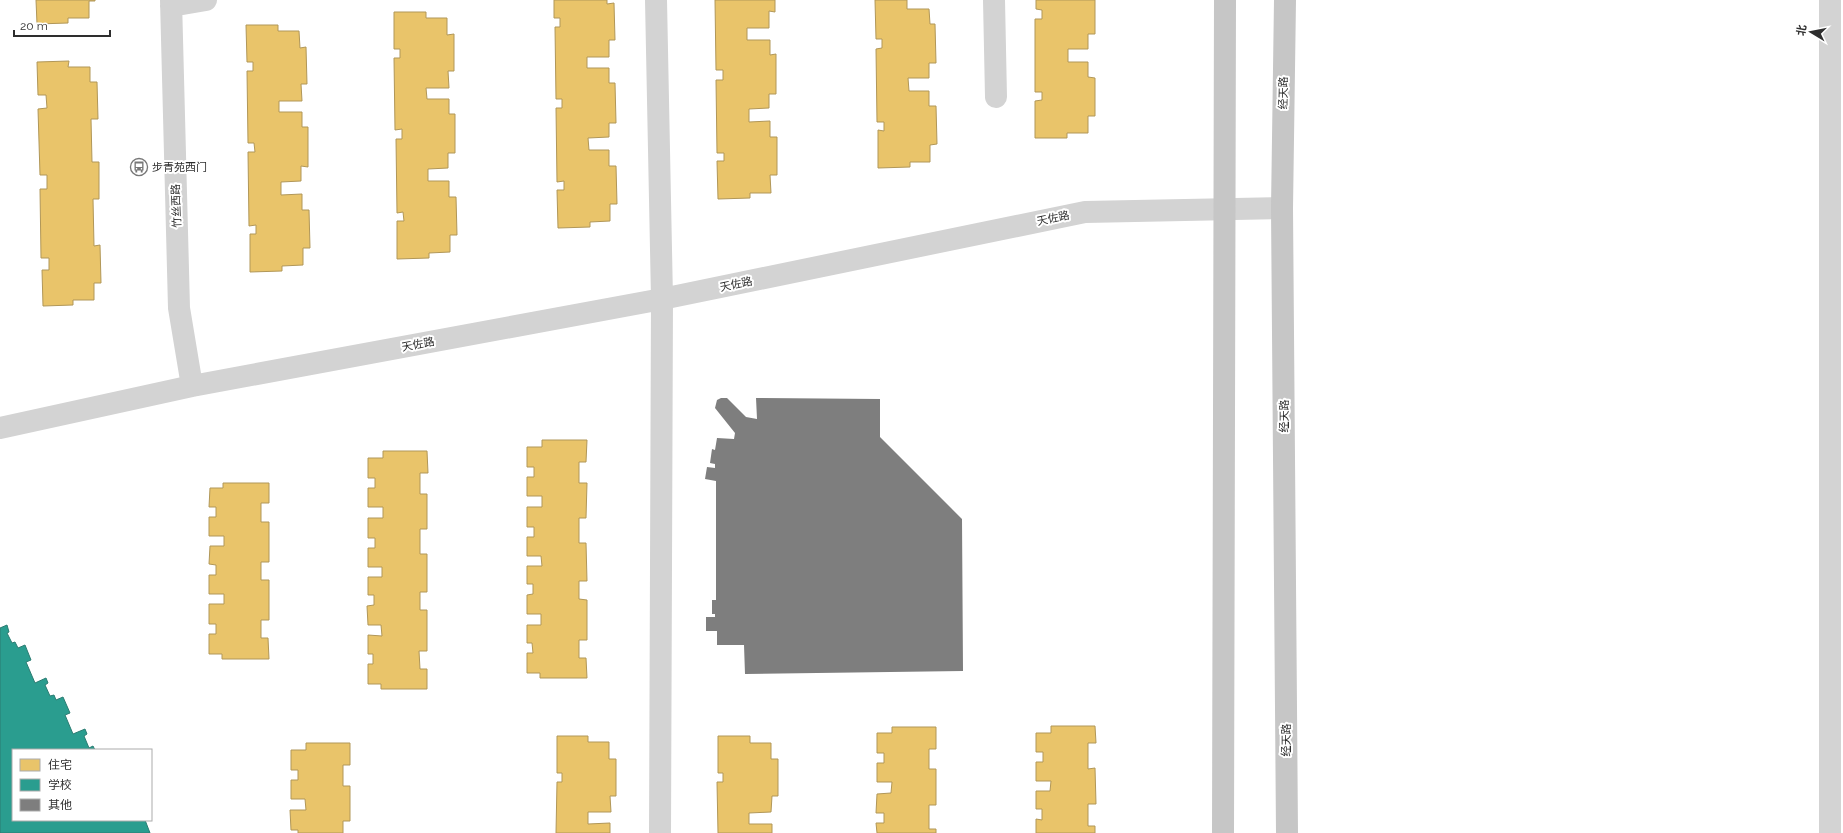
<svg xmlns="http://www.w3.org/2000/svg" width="1843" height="833" font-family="Raleway,'Noto Sans SC',sans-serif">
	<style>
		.homes { fill: #e9c46a; stroke: #b19758 }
		.schools { fill: #2a9d8f; stroke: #2b7c72 }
		.building { fill: #7e7e7e }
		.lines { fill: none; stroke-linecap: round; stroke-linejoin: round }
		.minor { stroke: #d3d3d3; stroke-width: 22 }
		.major { stroke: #c6c6c6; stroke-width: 22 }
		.labels { text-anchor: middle; stroke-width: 4; stroke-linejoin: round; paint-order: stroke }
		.street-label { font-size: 11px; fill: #2e2e2e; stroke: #fff }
		.poi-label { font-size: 11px; fill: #2e2e2e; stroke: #fff; text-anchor: start }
	</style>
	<rect width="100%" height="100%" fill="#fff"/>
	<!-- homes -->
	<path class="homes" d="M 36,0 L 95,0 L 95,1 L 89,1 L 89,18 L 68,18 L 68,23 L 37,24 Z
		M 554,0 L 607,0 L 607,4 L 614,3 L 615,40 L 609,40 L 609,57 L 587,57 L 587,68 L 609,68 L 609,83 L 615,83 L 616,123 L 609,123 L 609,137 L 588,138 L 589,150 L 609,150 L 609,166 L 616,166 L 617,204 L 610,204 L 610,221 L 590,222 L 590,227 L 558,228 L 557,190 L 564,190 L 564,181 L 557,182 L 556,108 L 562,108 L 562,99 L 556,99 L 555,27 L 560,27 L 560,18 L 554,18 Z
		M 715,0 L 775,0 L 775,12 L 769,11 L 769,28 L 747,28 L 747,40 L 770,40 L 770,55 L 776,54 L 776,94 L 769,94 L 769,108 L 749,109 L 749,122 L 770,121 L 770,137 L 777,137 L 777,175 L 770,175 L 771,193 L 750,193 L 750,198 L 718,199 L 717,161 L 724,161 L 724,153 L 717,153 L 716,80 L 723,80 L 723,70 L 716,70 Z
		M 875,0 L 907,0 L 907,9 L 929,9 L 930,24 L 935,24 L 936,63 L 929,63 L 929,78 L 908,78 L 909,91 L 929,91 L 929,106 L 936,106 L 937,144 L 930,145 L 930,162 L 910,162 L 910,167 L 878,168 L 878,130 L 884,131 L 884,122 L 877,122 L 876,49 L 882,48 L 882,39 L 876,39 Z
		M 1036,0 L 1095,0 L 1095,34 L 1088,34 L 1088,49 L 1068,49 L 1068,62 L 1088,62 L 1088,77 L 1095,78 L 1095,116 L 1088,116 L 1088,133 L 1067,133 L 1067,138 L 1035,138 L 1035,101 L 1042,100 L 1042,92 L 1035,92 L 1035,19 L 1042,19 L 1042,10 L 1036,9 Z
		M 394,12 L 426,12 L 426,18 L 447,18 L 447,35 L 454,34 L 454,71 L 448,71 L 449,88 L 426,88 L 427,99 L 449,99 L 449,114 L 455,114 L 455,153 L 448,153 L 448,168 L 428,169 L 428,181 L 449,181 L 449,197 L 456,197 L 457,235 L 450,235 L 450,252 L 429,253 L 429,258 L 397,259 L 397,221 L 404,221 L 403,212 L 397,213 L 396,139 L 402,139 L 402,129 L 395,130 L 394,58 L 400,58 L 400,49 L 394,49 Z
		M 246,25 L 278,25 L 278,31 L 299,31 L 300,48 L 306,47 L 307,84 L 301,84 L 302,101 L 279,101 L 279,112 L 302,112 L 302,127 L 308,127 L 308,167 L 301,166 L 301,181 L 281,182 L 281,195 L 302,194 L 302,210 L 309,210 L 310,248 L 303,248 L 303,265 L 282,266 L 282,271 L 250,272 L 250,234 L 256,234 L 256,225 L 249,226 L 248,152 L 255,152 L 254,143 L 248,143 L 247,71 L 253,71 L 253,62 L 247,62 Z
		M 69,61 L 68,67 L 90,67 L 90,82 L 97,82 L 98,119 L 91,119 L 92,162 L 99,162 L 99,199 L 93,199 L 94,246 L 100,245 L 101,283 L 94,283 L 94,300 L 73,300 L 73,305 L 43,306 L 42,270 L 49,270 L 49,258 L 41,258 L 40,189 L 47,189 L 47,175 L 40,175 L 38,109 L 47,108 L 46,95 L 38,95 L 37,62 Z
		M 542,440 L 587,440 L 586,462 L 579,462 L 579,483 L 587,483 L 586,518 L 579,518 L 579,543 L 586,543 L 587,581 L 579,581 L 579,599 L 587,600 L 587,640 L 579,640 L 579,658 L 586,658 L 587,678 L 540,678 L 540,673 L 527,673 L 527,653 L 533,653 L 532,643 L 527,643 L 527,625 L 541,625 L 541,614 L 527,614 L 527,595 L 533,594 L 533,584 L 527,584 L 527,566 L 542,566 L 541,556 L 527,556 L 527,537 L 534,537 L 534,527 L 527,527 L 527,507 L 542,507 L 542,496 L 527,496 L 527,477 L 534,477 L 534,467 L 527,467 L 527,447 L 542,447 Z
		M 383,451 L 427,451 L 428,473 L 420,473 L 420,494 L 427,494 L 427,529 L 420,529 L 420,554 L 427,554 L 427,592 L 420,592 L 420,610 L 427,610 L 427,651 L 419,651 L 420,669 L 427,669 L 427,689 L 381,689 L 381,684 L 368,684 L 368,664 L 373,664 L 373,654 L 368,654 L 368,635 L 382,636 L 381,625 L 368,625 L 367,606 L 374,605 L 374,595 L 368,595 L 368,577 L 382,577 L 382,567 L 368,567 L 368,548 L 375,548 L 375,538 L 368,538 L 368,518 L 383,518 L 383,507 L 368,507 L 368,488 L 375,488 L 375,478 L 368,478 L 368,458 L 383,458 Z
		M 223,483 L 269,483 L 269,503 L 261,503 L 261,522 L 269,522 L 269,562 L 261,562 L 261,580 L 269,580 L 269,620 L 261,620 L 261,638 L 268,638 L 269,659 L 222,659 L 222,654 L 209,654 L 209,634 L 216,634 L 216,624 L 209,624 L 209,604 L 224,604 L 224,594 L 209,594 L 209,575 L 216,575 L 216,565 L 209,564 L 210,546 L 224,546 L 224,536 L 209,536 L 209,517 L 216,517 L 216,507 L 209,507 L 210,488 L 223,488 Z
		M 1051,726 L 1095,726 L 1096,743 L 1088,743 L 1088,769 L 1095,768 L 1096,804 L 1088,804 L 1088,826 L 1095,826 L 1095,833 L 1036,833 L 1036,819 L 1042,820 L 1042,809 L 1036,809 L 1036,791 L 1050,791 L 1051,781 L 1036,781 L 1036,762 L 1043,762 L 1043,752 L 1036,752 L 1036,733 L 1051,733 Z
		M 892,727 L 936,727 L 936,749 L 929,749 L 929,769 L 936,769 L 936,805 L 929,805 L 929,829 L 936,829 L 936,833 L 877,833 L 876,823 L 884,823 L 884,813 L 876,813 L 877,794 L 891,793 L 892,782 L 877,782 L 877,763 L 884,763 L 884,753 L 877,753 L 877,733 L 892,733 Z
		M 557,736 L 588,736 L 588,742 L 609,742 L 609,759 L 616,759 L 616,796 L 610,796 L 611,812 L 588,812 L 588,824 L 610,823 L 610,833 L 556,833 L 557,782 L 562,782 L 562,773 L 557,773 Z
		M 718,736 L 750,736 L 750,743 L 771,743 L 771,759 L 778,759 L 778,796 L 772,796 L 771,812 L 749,813 L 749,824 L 772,824 L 772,833 L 718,833 L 717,782 L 723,782 L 723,773 L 718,773 Z
		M 306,743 L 350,743 L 350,765 L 343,765 L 343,786 L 350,786 L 350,821 L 343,821 L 343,833 L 298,833 L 298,830 L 291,830 L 290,810 L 306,810 L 305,799 L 291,799 L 291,780 L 298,780 L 298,770 L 291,770 L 291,750 L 306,750 Z"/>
	<!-- schools -->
	<path class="schools" d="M 7,625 L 9,632 L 7,633 L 12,643 L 15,642 L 18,648 L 25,645 L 31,660 L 26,662 L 35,683 L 46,678 L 48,683 L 45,685 L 50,696 L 54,695 L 56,700 L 63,697 L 70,713 L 65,715 L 73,734 L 85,729 L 87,734 L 84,736 L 89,748 L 93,746 L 95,750 L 13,750 L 13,820 L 145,820 L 150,833 L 0,833 L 0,628 Z"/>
	<!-- building -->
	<path class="building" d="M 721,398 L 727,398 L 746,417 L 757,419 L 756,398 L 880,399 L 880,437 L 962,519 L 963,671 L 745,674 L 744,645 L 717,645 L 717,631 L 706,631 L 706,617 L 715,617 L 715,614 L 712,614 L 712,600 L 716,600 L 716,481 L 705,479 L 707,467 L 715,468 L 715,464 L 710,463 L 712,449 L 715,450 L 717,438 L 734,439 L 735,433 L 715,408 L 717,400 Z"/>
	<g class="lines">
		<!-- minor -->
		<path class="minor" d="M 171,0 L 179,308 L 192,386
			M 656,0 L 662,299 L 660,833
			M 994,0 L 996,97
			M 1830,0 L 1830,833
			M 171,6 L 206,0
			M 0,428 L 192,386 L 662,299 L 1085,212 L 1282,208"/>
		<!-- major -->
		<path class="major" d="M 1285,0 L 1282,208 L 1287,833
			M 1223,833 L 1225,0"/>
	</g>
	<!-- icons -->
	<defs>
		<g id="bus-ring" transform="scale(0.9)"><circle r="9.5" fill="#fff" stroke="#777" stroke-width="1.5"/><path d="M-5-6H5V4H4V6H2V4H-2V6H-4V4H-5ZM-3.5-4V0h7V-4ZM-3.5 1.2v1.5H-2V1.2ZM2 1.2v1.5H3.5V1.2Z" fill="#777"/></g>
	</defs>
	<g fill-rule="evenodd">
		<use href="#bus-ring" x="139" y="167"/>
	</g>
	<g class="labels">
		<!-- street labels -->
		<g class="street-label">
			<text transform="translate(1283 93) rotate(-89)" y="4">经天路</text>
			<text transform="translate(176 206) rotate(-92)" y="4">竹丝西路</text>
			<text transform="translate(1053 218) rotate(-12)" y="4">天佐路</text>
			<text transform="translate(736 284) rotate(-12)" y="4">天佐路</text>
			<text transform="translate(418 344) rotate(-11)" y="4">天佐路</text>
			<text transform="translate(1284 416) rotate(-90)" y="4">经天路</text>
			<text transform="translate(1286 740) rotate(-90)" y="4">经天路</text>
		</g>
		<!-- poi labels -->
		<g class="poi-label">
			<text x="152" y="171">步青苑西门</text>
		</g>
	</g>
	<!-- legend -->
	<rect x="12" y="749" width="140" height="72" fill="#ffffff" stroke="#ababab"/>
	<rect x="20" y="759" width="20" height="12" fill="#e9c46a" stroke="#ababab"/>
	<text x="48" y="769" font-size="12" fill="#2e2e2e">住宅</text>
	<rect x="20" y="779" width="20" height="12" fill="#2a9d8f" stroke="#ababab"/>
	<text x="48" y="789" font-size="12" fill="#2e2e2e">学校</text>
	<rect x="20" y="799" width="20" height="12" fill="#7e7e7e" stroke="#ababab"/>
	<text x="48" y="809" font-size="12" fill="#2e2e2e">其他</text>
	<!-- north arrow -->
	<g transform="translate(1811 32) rotate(280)" stroke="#ffffff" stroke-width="3" paint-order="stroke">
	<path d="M0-3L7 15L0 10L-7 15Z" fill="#2e2e2e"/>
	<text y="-6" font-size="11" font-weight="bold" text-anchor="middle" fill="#2e2e2e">北</text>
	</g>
	<!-- scale -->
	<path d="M14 30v6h96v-6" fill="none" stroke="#2e2e2e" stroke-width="2"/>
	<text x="20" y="30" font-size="12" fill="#2e2e2e" stroke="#ffffff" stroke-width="3" paint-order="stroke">20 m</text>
</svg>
